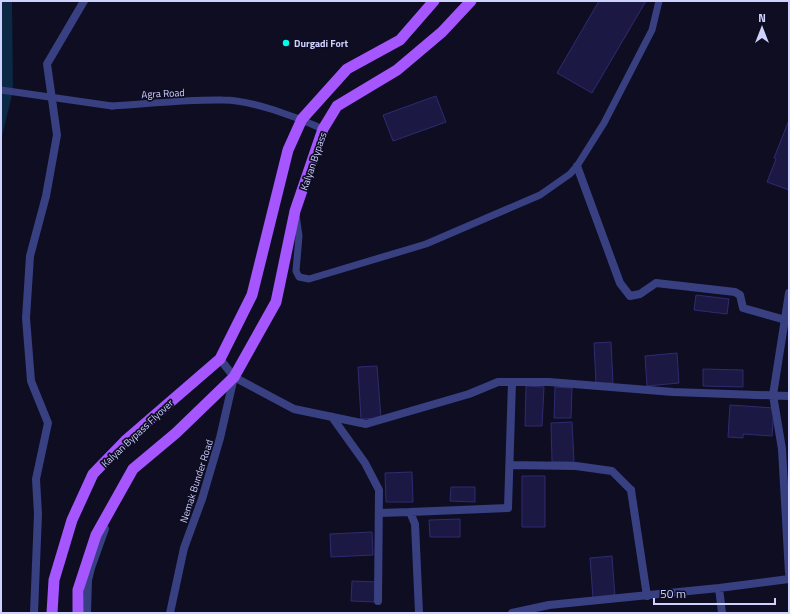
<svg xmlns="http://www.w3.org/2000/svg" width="790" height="614" font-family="'Titillium Web',sans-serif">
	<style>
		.water { fill: #0b2844 }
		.building { fill: #1b1944; stroke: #2e2b70 }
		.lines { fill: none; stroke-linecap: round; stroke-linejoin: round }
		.service { stroke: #384082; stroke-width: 7 }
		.pedestrian { stroke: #384082; stroke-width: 8 }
		.minor { stroke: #384082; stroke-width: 8 }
		.tertiary { stroke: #384082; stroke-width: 8 }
		.primary { stroke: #a656ff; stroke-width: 11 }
		.service-bridge { stroke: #384082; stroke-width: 7 }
		.poi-dot { fill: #00faec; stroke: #0e0d22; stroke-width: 1.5 }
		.labels { text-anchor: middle; stroke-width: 3.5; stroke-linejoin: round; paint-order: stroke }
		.poi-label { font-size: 10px; font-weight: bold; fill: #cfd1ff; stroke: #0e0d22; text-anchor: start }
		.street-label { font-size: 10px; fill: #cfd1ff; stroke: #0e0d22 }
	</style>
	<rect width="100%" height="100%" fill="#0e0d22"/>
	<!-- water -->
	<path class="water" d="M 1,1 L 12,1 L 13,91 L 1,140 Z"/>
	<!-- building -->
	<path class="building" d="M 599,1 L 646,1 L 592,93 L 557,73 Z
		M 436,96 L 446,122 L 393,141 L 383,115 Z
		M 789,120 L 789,190 L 767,182 L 776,159 L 774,158 Z
		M 696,295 L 729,299 L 727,314 L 694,310 Z
		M 611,342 L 613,383 L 596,384 L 594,343 Z
		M 677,353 L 679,383 L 647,386 L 645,356 Z
		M 377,366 L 381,418 L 361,419 L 358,367 Z
		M 703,369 L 743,370 L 743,387 L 703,386 Z
		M 526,386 L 544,387 L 542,426 L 525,426 Z
		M 555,387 L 572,388 L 571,418 L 554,418 Z
		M 730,405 L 774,408 L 772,436 L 743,434 L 743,438 L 728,437 Z
		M 572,422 L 574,462 L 552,462 L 551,423 Z
		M 412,472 L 413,502 L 386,502 L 385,473 Z
		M 522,476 L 545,476 L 545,527 L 522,527 Z
		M 451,487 L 475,487 L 475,502 L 450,501 Z
		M 460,519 L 460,537 L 430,537 L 429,520 Z
		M 372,532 L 373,555 L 331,557 L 330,534 Z
		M 612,556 L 615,597 L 593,598 L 590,558 Z
		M 352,581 L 376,582 L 375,602 L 351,601 Z"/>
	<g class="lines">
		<!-- service -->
		<path class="service" d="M 112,106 C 149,104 187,99 223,100 C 252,100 297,117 323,129
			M 296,215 L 299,236 L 296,271 L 299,277 L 309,279 L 426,244 L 540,195 L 570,174 L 577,166 L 604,123 L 652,30 L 659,1"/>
		<!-- pedestrian -->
		<path class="pedestrian" d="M 631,490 L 647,596"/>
		<!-- minor -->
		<path class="minor" d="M 577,166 L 620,283 L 630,296 L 640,294 L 656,283 L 735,292 L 740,295 L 743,308 L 789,321
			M 789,293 L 773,395 L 782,449 L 789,573
			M 234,377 L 294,409 L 366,424 L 469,394 L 498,382 L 549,382 L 673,392 L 789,396
			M 332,417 L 365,463 L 379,490 L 378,601
			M 510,465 L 576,466 L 612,471 L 631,490
			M 410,512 L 508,508 L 512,382
			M 379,513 L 410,512 L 415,524 L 419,613
			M 719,588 L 722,613
			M 34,613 L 38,514 L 36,479 L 48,423 L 31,381 L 26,318 L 30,256 L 46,196 L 57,135 L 47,64 L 84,1
			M 87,613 L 88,580 L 91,568 L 105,529
			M 512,613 L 549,605 L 719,588 L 789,579"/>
		<!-- tertiary -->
		<path class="tertiary" d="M 170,613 L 184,548 L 202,499 L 220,438 L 234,377 L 220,359"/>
		<!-- primary -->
		<path class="primary" d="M 52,613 L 54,580 L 72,520 L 93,474 L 125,441 L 220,359 L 252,295 L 288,150 L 302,119 L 347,69 L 400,40 L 434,1
			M 78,613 L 78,590 L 96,535 L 133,469 L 176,433 L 234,377 L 276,302 L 295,211 L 323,129 L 337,106 L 397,70 L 442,32 L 471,1"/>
		<!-- service-bridge -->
		<path class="service-bridge" d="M 1,90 L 112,106"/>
	</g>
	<!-- markers -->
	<circle class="poi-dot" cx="286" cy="43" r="4"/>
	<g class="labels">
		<!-- poi labels -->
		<g class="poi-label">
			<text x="294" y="47">Durgadi Fort</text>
		</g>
		<!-- street labels -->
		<g class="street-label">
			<text transform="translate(163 93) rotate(-3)" y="4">Agra Road</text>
			<text transform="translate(313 161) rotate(-71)" y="4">Kalyan Bypass</text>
			<text transform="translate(137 433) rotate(-43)" y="4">Kalyan Bypass Flyover</text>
			<text transform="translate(196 481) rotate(-72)" y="4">Nemak Bunder Road</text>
		</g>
	</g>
	<!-- border -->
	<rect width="790" height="614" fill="none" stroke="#cfd1ff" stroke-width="4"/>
	<!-- north arrow -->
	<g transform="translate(762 28)" stroke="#0e0d22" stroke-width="3" paint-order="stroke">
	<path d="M0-3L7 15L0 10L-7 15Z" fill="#cfd1ff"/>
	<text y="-6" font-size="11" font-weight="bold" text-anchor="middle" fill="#cfd1ff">N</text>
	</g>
	<!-- scale -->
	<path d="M654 598v6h121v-6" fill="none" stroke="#cfd1ff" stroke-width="2"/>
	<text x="660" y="598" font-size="12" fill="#cfd1ff" stroke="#0e0d22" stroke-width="3" paint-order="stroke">50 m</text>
</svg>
